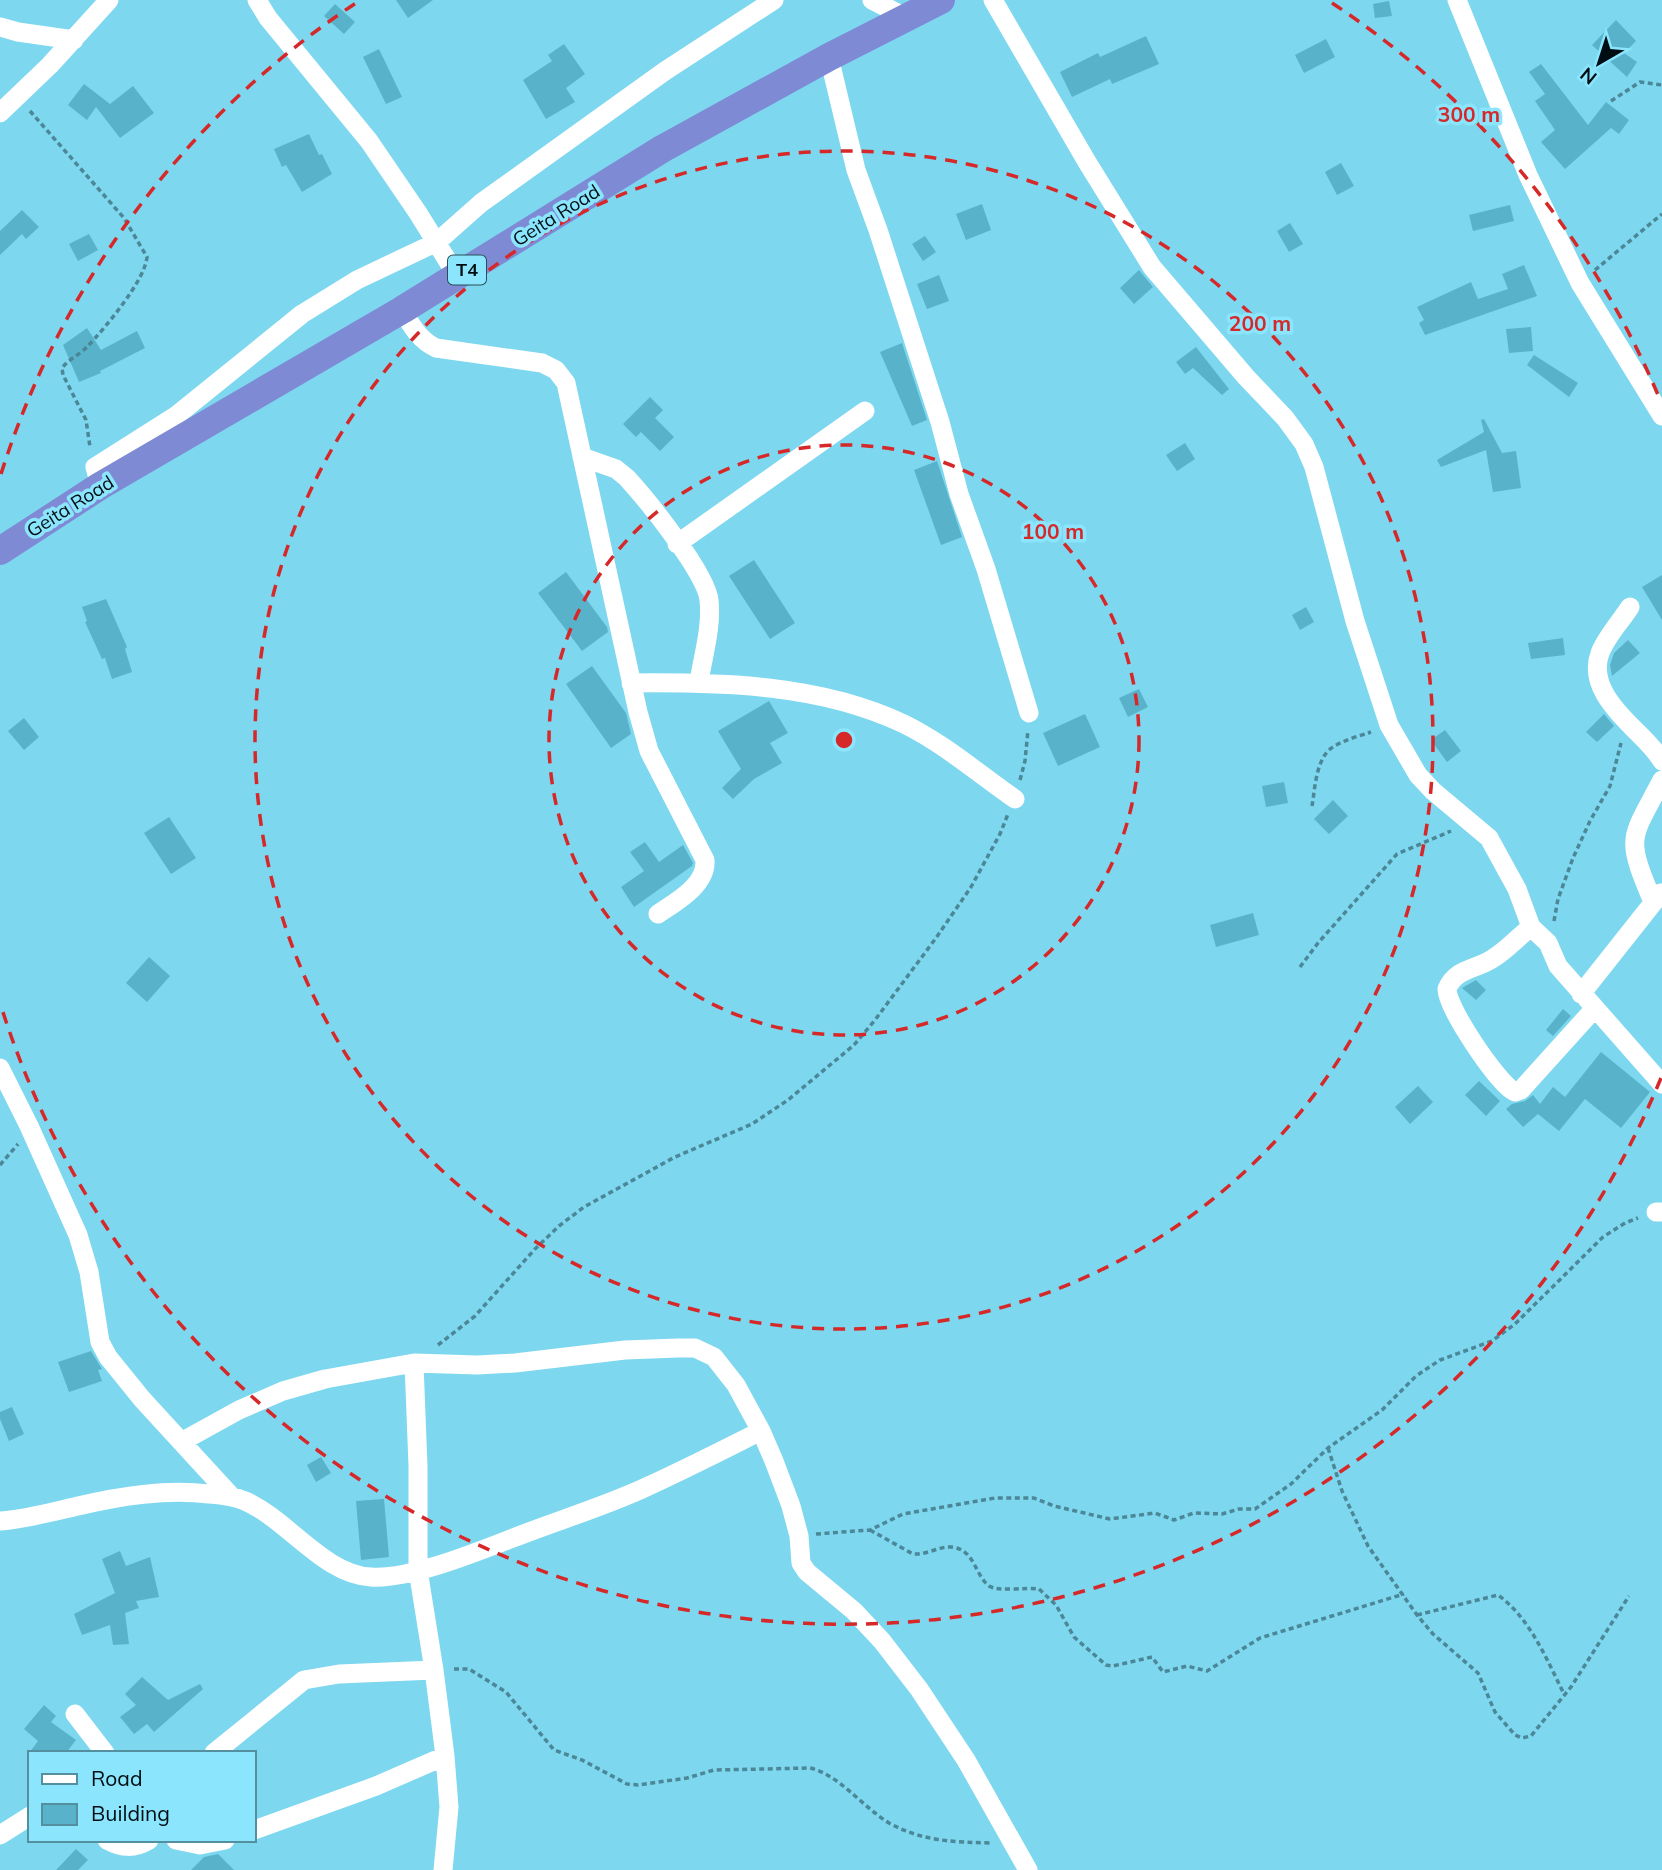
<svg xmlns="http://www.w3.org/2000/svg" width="1662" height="1870" font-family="Mulish,sans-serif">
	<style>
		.building { fill: #58b3ca }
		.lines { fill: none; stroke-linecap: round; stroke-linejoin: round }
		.path { stroke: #4b8797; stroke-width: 3.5; stroke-dasharray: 5 3.5; stroke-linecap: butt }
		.minor { stroke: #fff; stroke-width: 19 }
		.highway { stroke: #7f8ad5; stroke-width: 28 }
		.ring { fill: none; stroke: #d62828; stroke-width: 3.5; stroke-dasharray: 12 9 }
		.labels { text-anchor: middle; stroke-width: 7; stroke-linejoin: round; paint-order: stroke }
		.shield { fill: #8ae5fd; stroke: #294e59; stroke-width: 2 }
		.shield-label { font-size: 18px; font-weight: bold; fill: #000e13 }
		.street-label { font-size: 19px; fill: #000e13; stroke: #8ae5fd }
		.centre { fill: #d62828; stroke: #8ae5fd; stroke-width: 3.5 }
		.ring-label { font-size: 21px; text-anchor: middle; font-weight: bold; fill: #d62828; stroke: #8ae5fd; stroke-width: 7; stroke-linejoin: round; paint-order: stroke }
	</style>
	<rect width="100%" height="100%" fill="#7dd7ef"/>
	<!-- building -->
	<path class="building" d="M 396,0 L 433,0 L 408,18 Z
		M 1389,1 L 1392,16 L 1375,18 L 1373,4 Z
		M 335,4 L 355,22 L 344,34 L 324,16 Z
		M 1616,20 L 1636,41 L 1624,53 L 1637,62 L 1627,77 L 1592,45 Z
		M 1146,36 L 1159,64 L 1112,84 L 1110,79 L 1072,97 L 1060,72 L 1098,53 L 1100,57 Z
		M 1326,39 L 1335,57 L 1304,73 L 1295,55 Z
		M 564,44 L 585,74 L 566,88 L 575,102 L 546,119 L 523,80 L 552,61 L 548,55 Z
		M 379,49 L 402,97 L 386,104 L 363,57 Z
		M 1541,64 L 1588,125 L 1606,102 L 1629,120 L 1619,134 L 1611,128 L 1565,169 L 1541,142 L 1555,130 L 1535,101 L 1545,94 L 1529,72 Z
		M 84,84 L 110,104 L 133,86 L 154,113 L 120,138 L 96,107 L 87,120 L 68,105 Z
		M 309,134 L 319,155 L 322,154 L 332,174 L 302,192 L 286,165 L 282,167 L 274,149 Z
		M 1341,163 L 1354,186 L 1337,195 L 1325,172 Z
		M 982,204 L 991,230 L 966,240 L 956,214 Z
		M 1510,205 L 1514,221 L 1473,231 L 1469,215 Z
		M 22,210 L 39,227 L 26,239 L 22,234 L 0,255 L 0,231 Z
		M 1290,223 L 1303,244 L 1289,252 L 1277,231 Z
		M 89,234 L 98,250 L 78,261 L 69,244 Z
		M 925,236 L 936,252 L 923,261 L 912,244 Z
		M 1524,265 L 1537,296 L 1425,335 L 1419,323 L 1424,320 L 1417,307 L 1471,282 L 1478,299 L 1508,289 L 1502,274 Z
		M 1139,270 L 1153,287 L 1134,304 L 1120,288 Z
		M 939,275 L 949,301 L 927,309 L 917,284 Z
		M 1531,327 L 1533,351 L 1509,353 L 1506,329 Z
		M 87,328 L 101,350 L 137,331 L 145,348 L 100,371 L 101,373 L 79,382 L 63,345 Z
		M 902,343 L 927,420 L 912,426 L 880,352 Z
		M 1196,347 L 1229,389 L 1222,395 L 1193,368 L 1185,374 L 1176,362 Z
		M 1534,355 L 1578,383 L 1569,397 L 1527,365 Z
		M 650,397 L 663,410 L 655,418 L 674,437 L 660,451 L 641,432 L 636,437 L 623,424 Z
		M 1484,419 L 1502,453 L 1516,451 L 1521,488 L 1493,492 L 1486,450 L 1441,467 L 1437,460 L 1484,432 L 1481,420 Z
		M 1185,443 L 1195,459 L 1177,471 L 1166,455 Z
		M 937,461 L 962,537 L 941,545 L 914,470 Z
		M 754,560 L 795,623 L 770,639 L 729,576 Z
		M 566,572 L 607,627 L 608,632 L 582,651 L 538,593 Z
		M 1662,575 L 1662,620 L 1642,587 Z
		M 106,599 L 127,647 L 125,649 L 132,672 L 112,679 L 105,658 L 102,659 L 85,622 L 87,621 L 82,607 Z
		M 1306,607 L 1314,622 L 1300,630 L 1292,615 Z
		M 1563,638 L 1565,655 L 1531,659 L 1528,643 Z
		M 1628,640 L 1640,653 L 1612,676 L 1610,665 L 1614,653 Z
		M 592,666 L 626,713 L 631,734 L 611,748 L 566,684 Z
		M 1139,689 L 1148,707 L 1128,717 L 1119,698 Z
		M 769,701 L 788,733 L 770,743 L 782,763 L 754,779 L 733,799 L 722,788 L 741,769 L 718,731 Z
		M 1085,714 L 1100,747 L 1058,766 L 1043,733 Z
		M 1604,714 L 1614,726 L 1597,742 L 1586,732 Z
		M 24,718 L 39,737 L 24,750 L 8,731 Z
		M 1445,730 L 1461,751 L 1447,762 L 1431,740 Z
		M 1284,782 L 1288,803 L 1266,807 L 1262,786 Z
		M 1333,800 L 1348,816 L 1329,834 L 1314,819 Z
		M 169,817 L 196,858 L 171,874 L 144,833 Z
		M 645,842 L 659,862 L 683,845 L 693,863 L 692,866 L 634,907 L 621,887 L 644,871 L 630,852 Z
		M 1253,913 L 1259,935 L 1216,947 L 1210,925 Z
		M 149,957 L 170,976 L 147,1002 L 126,983 Z
		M 1476,980 L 1486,990 L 1476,1000 L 1462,988 Z
		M 1563,1009 L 1571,1016 L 1553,1036 L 1546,1030 Z
		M 1601,1052 L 1650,1092 L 1621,1128 L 1585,1099 L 1559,1131 L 1538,1114 L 1523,1127 L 1506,1109 L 1512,1104 L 1525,1101 L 1533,1095 L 1540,1104 L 1553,1087 L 1565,1097 Z
		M 1479,1081 L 1500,1101 L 1486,1116 L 1465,1095 Z
		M 1418,1086 L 1433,1102 L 1410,1124 L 1395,1107 Z
		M 91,1351 L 102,1369 L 98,1370 L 102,1381 L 69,1392 L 58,1362 Z
		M 12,1407 L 24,1434 L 9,1441 L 0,1419 L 0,1412 Z
		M 321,1457 L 331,1473 L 316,1482 L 307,1465 Z
		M 384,1499 L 389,1557 L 361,1560 L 356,1501 Z
		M 120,1551 L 126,1566 L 150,1557 L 159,1597 L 136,1601 L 139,1608 L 125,1613 L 129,1644 L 113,1645 L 110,1625 L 82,1635 L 74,1614 L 115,1593 L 102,1559 Z
		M 142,1677 L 168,1700 L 200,1684 L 203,1689 L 154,1732 L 147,1724 L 134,1734 L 120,1717 L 136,1705 L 125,1694 Z
		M 44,1705 L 56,1716 L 51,1722 L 76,1740 L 66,1753 L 29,1753 L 38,1741 L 24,1729 Z
		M 76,1849 L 88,1860 L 78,1870 L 56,1870 Z
		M 218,1854 L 234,1870 L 191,1870 L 204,1857 Z"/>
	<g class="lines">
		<!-- path -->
		<path class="path" d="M 1611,101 L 1640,82 L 1662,85
			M 30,111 L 124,218 L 147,257 C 145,281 104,329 87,347 C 79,355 69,359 62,368 L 63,375 L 86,420 L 90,447
			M 1595,270 L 1662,214
			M 1020,780 L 1025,761 L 1028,730
			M 1312,806 C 1315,789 1316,757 1333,747 C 1344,740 1359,736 1371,732
			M 1554,921 L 1558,899 L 1573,858 L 1590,821 L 1610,786 L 1621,743
			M 1300,967 L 1318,943 L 1397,854 L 1451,831
			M 0,1165 L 18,1144
			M 438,1345 L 475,1316 L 535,1249 L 559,1226 L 584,1207 L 675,1157 L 752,1124 L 788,1100 L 854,1045 L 875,1020 L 936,938 L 971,887 L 1000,834 L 1008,814
			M 1328,1448 L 1342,1491 L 1368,1546 L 1417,1615 L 1433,1634 L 1478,1673 L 1495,1712 L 1515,1735 L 1522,1738 L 1531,1736 L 1571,1687 L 1629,1596
			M 870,1530 L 913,1554 C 927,1555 940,1546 951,1547 C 975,1549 974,1574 989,1586 C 998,1592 1027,1587 1039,1589 L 1056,1605 L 1074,1637 L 1106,1665 L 1113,1666 L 1152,1657 L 1163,1672 L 1187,1666 L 1207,1671 L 1260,1638 L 1404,1594
			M 816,1534 L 870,1530 L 903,1514 L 995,1498 L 1034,1498 L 1054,1506 L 1110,1519 L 1155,1513 L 1174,1520 L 1194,1513 L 1222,1514 L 1239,1509 L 1255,1509 L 1291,1484 L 1328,1448 L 1382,1410 L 1416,1376 L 1440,1360 L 1492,1341 L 1515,1324 L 1603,1237 L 1625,1223 L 1638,1218
			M 1417,1615 L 1498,1595 C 1530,1618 1547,1660 1564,1694
			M 454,1669 L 469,1669 L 506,1692 L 554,1750 L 582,1760 L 627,1784 L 638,1785 L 687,1778 L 714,1770 L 810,1768 C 838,1774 864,1808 889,1823 C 924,1842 954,1842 993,1843"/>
		<!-- minor -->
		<path class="minor" d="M 257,0 L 268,18 L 369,141 L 418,213 L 457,276
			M 872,0 L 905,17
			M 993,0 L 1087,162 L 1152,267 L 1246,377 L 1285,418 L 1304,444 L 1314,467 L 1355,621 L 1389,725 L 1418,775 L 1433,791 L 1489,838 L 1517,889 L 1531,927 L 1548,943 L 1558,966 L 1662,1084
			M 1457,0 L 1528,175 L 1580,283 L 1662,416
			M 0,27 L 18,32 L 74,40
			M 829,57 L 856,170 L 878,230 L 940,422 L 959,494 L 986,569 L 1029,713
			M 0,113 L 50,65 L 109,0
			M 402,310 C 412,326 419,340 436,348 L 542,363 L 556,370 L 566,383 L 638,712 L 649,751 L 705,860 C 707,885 676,902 658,914
			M 582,457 L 616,469 L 627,478 C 648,501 706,573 709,600 C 712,627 703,656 699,682
			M 100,486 L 95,467 L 177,415 L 302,314 L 357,280 L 437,242 L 481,203 L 665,71 L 774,0
			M 677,544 L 865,411
			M 1630,607 C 1621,621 1606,637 1600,653 C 1589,683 1614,709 1633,728 C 1643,738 1655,749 1662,761
			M 631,683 C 722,682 820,684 904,724 C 943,743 979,774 1015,799
			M 1653,902 C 1625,835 1630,841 1662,780
			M 1531,927 C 1518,937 1506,951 1492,959 C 1475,970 1456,968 1447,989 C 1447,1008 1498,1084 1515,1092 L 1521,1090 L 1595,1008
			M 1581,994 L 1661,893
			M 0,1068 L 29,1126 L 78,1235 L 89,1272 L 100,1342 L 108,1357 L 142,1399 L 231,1496
			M 1656,1212 L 1662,1212
			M 414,1363 L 418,1466 L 418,1570 L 434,1670 L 445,1756 L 449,1807 L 443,1870
			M 181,1442 L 239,1410 L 283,1391 L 325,1379 L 414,1363 L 477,1365 L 515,1363 L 625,1350 L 678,1348 L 695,1348 L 714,1357 L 736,1385 L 761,1431 L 774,1461 L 791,1506 L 799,1536 L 801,1563 L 807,1572 L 854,1611 L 882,1641 L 919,1689 L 966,1760 L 1028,1870
			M 0,1521 C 27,1519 52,1512 78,1506 C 121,1496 165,1489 209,1494 C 221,1495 234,1496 245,1501 C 287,1519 324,1575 371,1577 C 408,1580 477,1552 513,1538 C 556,1521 600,1508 642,1489 C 682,1471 721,1451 761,1431
			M 75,1714 L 105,1753
			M 214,1753 L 304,1680 L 339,1674 L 434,1670
			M 254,1830 L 376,1786 L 445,1756
			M 0,1835 L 30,1816
			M 107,1840 C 122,1848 134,1849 149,1840
			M 176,1840 L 200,1845 L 225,1840"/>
		<!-- highway -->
		<path class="highway" d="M 0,551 L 100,486 L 402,310 L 662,149 L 829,57 L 941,0"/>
	</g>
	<!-- distance rings -->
	<g class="ring">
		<circle cx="844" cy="740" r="295"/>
		<circle cx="844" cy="740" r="589"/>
		<path d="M1661 1078A884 884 0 0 1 1 1006M1 474A884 884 0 0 1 356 3M1332 3A884 884 0 0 1 1661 402"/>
	</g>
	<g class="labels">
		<!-- shield labels -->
		<rect class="shield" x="448" y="255.5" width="38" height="29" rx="5"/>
		<g class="shield-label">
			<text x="467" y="276">T4</text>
		</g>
		<!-- street labels -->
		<g class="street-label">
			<text transform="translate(556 215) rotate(-32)" y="7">Geita Road</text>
			<text transform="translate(70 506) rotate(-32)" y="7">Geita Road</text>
		</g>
	</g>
	<circle cx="844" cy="740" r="10" class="centre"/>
	<g class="ring-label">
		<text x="1469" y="122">300 m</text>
		<text x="1260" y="331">200 m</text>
		<text x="1053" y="539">100 m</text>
	</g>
	<!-- legend -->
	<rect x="28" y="1751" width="228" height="91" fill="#8ae5fd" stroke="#538f9f" stroke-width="2"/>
	<rect x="42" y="1774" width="35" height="10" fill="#ffffff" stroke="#538f9f" stroke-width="2"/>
	<text x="91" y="1786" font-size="21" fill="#000e13">Road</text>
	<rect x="42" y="1804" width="35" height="21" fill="#58b3ca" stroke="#538f9f" stroke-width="2"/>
	<text x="91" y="1821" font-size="21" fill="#000e13">Building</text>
	<!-- north arrow -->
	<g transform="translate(1599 63) rotate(219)" stroke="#8ae5fd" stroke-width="5" paint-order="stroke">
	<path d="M0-5L12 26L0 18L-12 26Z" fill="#000e13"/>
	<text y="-10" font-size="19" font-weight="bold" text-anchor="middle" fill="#000e13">N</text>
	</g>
</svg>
